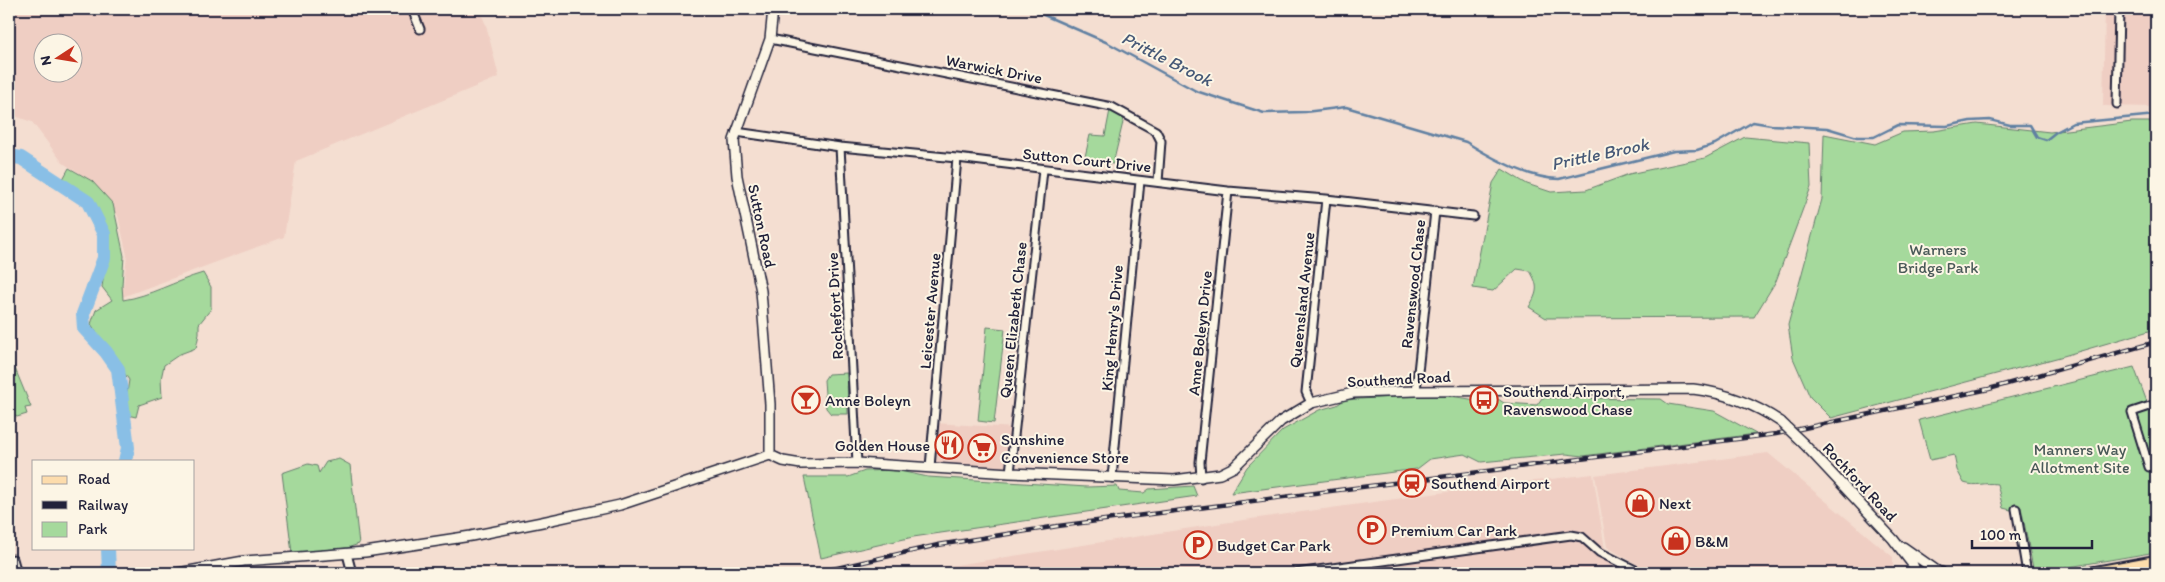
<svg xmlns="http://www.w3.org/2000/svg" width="2165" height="582" viewBox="0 0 2165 582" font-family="Itim,sans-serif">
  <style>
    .built { fill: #efcec3; fill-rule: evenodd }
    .green { fill: #a5d99c; stroke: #647e6c }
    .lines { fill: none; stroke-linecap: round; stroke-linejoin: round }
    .stream { stroke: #6080a2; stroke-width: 2.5 }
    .river { stroke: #89bfe6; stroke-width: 14 }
    .minor-casing { stroke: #22223b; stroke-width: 11 }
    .tertiary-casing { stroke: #22223b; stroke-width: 12 }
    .primary-casing { stroke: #22223b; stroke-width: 14 }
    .minor { stroke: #fcf5e5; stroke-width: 7 }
    .tertiary { stroke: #fcf5e5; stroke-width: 9 }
    .primary { stroke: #fddcac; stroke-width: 10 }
    .rail-casing { stroke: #22223b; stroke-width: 4.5 }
    .rail { stroke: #fcf5e5; stroke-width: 2.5; stroke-dasharray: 8; stroke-linecap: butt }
    .tertiary-bridge-casing { stroke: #22223b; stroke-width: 12; stroke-linecap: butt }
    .tertiary-bridge { stroke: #fcf5e5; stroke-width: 9 }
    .labels { text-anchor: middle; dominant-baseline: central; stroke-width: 4; stroke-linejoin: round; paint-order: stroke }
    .street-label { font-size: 16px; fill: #22223b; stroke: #fcf5e5 }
    .park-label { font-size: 16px; fill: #495958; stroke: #fcf5e5 }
    .poi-label { font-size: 16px; fill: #22223b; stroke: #fcf5e5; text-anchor: start }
    .water-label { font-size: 18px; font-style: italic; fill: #465977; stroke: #fcf5e5 }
  </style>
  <rect width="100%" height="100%" fill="#f4ded1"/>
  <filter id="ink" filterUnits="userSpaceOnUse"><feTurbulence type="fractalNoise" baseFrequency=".02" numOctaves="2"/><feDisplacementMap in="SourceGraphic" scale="10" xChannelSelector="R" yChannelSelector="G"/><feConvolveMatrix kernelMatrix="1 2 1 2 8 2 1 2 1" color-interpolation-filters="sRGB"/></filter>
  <g filter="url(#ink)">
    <path class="built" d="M9 9H479L486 25 499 77 296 161 284 237 122 297 127 255 118 216 105 198 87 178 63 163 32 122 9 114ZM42 42H72V72H42Z
      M2105 9H2156V107L2103 106Z
      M934 423 1015 428 1010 473 930 467Z
      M1768 453 1893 557V573H1652L1607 547 1595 475Z
      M1593 474 1606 556 1632 573H905L1223 523 1475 488Z"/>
    <path class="green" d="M1110 110 1124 118 1113 164 1084 161 1090 135 1105 136Z
      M2132 122H2156V329L2060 357 1831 418 1810 397 1793 358 1788 325 1822 199 1824 134 1875 144 1903 132 1934 131 1977 124 2050 132Z
      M1745 137 1809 143 1811 187 1776 281 1754 317 1546 318 1529 307C1538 292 1539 286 1530 271L1517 269 1493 291 1473 288 1493 183 1502 169 1527 184 1551 192 1586 190 1629 174 1705 158Z
      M69 168 92 181 113 204 124 256 122 285 123 300C150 296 175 281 203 273L211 287V309L199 324V334L196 348 180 354 164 365 161 379 162 397 139 405 136 417 127 415 125 406 129 380 91 324 96 310 112 300 102 287C110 236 106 210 63 179Z
      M987 327 1005 329 994 423 978 421Z
      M9 354 31 407 25 408 27 414 17 417 9 412Z
      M2134 367 2153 418 2156 417V552L2034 573 2021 507 2011 510 2003 508 1997 484C1985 482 1976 487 1964 483L1957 470 1954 455 1930 460 1919 420Z
      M847 373 848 414H831L826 408 824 380 828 374Z
      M1410 396H1451L1476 400 1498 399 1504 403 1537 405 1542 398 1661 399 1668 404 1714 411 1756 434 1583 456 1566 454 1481 462 1465 454 1430 459 1417 469 1231 493 1247 467 1283 430 1319 410 1337 405 1344 400Z
      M339 459 350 465 359 544 347 548 292 553 282 473 308 464 317 466 319 473 326 462Z
      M895 470 928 477 1087 487 1117 486 1119 491 1144 493 1149 489 1193 486 1197 496 913 537 821 558 804 477H848L865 471Z"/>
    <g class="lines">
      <path class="stream" d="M1030 9 1108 43 1196 91 1264 113 1305 112 1346 107 1466 142C1490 157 1530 179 1559 179L1674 151 1697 150 1715 144 1753 122 1771 125 1827 128 1857 137H1874L1898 125 1947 126 1970 121 1990 120 2010 125H2030L2037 137 2046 140 2056 132 2073 123 2156 115"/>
      <path class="river" d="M9 156 21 158 88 202 104 234V258L83 314 84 328 106 352 118 369 128 448 125 461
        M108 548 109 573"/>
      <g class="minor-casing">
        <path id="minor" d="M412 9 420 29
          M770 39 1112 107 1156 131 1161 141 1158 182
          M2117 104 2119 9
          M736 132 840 147 957 158 1228 191 1326 199 1473 216
          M840 147 857 463
          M1416 391 1435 211
          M1311 403 1306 392 1326 199
          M930 467 957 158
          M2149 467 2132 412 2156 404
          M1010 473 1043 170
          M1112 478 1140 181
          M1201 478 1200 462 1228 191
          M2016 509 2027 573
          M347 554 352 573
          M13 559 17 573
          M1296 573 1571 535 1582 537 1599 552 1641 573"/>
      </g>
      <g class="tertiary-casing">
        <path id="tertiary" d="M1804 444 1893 539 1913 565 1916 573
          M770 455 783 461 801 464 857 463 1010 473 1174 480 1220 474 1234 467 1281 421 1311 403 1353 393 1416 391 1693 389C1726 393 1753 403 1781 422
          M770 455V404L761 291 737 176 734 140 770 39 773 9
          M1903 547 1940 573
          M178 573 244 561 365 552 471 536 542 522 620 505 770 455"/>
      </g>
      <g class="primary-casing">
        <path id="primary" d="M1936 573H1941
          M2090 573 2156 561"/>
      </g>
      <use href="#minor" class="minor"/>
      <use href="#tertiary" class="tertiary"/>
      <use href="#primary" class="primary"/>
      <g class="rail-casing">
        <path id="rail" d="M815 573 938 545 1058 526 1776 434 1989 389 2156 342"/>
      </g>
      <use href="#rail" class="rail"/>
      <g class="tertiary-bridge-casing">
        <path id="tertiary-bridge" d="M1781 422 1804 444"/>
      </g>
      <use href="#tertiary-bridge" class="tertiary-bridge"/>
    </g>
  </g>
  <defs>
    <g id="bar-ring" transform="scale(1.4375)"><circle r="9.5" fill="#fcf5e5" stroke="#c8321e" stroke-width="1.5"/><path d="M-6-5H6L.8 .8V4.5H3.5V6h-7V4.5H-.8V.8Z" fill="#c8321e"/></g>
    <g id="bus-ring" transform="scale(1.4375)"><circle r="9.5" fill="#fcf5e5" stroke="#c8321e" stroke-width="1.5"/><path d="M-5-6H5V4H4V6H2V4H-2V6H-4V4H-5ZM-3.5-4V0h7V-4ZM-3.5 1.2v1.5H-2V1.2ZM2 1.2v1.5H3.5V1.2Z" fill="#c8321e"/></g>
    <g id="restaurant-ring" transform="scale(1.4375)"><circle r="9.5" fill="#fcf5e5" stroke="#c8321e" stroke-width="1.5"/><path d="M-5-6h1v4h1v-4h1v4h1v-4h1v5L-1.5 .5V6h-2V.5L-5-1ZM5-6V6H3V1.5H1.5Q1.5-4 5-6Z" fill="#c8321e"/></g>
    <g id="supermarket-ring" transform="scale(1.4375)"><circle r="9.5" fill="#fcf5e5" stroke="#c8321e" stroke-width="1.5"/><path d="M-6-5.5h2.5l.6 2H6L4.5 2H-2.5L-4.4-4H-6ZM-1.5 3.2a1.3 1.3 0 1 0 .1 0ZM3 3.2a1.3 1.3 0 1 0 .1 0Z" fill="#c8321e"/></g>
    <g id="station-ring" transform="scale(1.4375)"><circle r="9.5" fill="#fcf5e5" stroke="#c8321e" stroke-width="1.5"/><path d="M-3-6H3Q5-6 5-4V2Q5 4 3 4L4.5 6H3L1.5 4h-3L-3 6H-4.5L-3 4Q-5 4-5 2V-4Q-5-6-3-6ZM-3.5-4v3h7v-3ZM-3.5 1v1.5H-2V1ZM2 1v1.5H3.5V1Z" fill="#c8321e"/></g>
    <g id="shop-ring" transform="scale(1.4375)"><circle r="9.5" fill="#fcf5e5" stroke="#c8321e" stroke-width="1.5"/><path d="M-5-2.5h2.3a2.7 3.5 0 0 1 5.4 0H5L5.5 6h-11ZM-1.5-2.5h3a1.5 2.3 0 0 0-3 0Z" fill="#c8321e"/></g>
    <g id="parking-ring" transform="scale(1.4375)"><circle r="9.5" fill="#fcf5e5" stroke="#c8321e" stroke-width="1.5"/><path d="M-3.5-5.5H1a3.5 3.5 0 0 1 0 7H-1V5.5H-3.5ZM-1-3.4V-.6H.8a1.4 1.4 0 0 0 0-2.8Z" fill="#c8321e"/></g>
  </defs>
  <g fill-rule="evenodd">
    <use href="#bar-ring" x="806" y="400"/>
    <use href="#bus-ring" x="1484" y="400"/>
    <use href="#restaurant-ring" x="949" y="445"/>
    <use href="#supermarket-ring" x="982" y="448"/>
    <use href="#station-ring" x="1412" y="483"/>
    <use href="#shop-ring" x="1640" y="503"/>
    <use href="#parking-ring" x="1372" y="530"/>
    <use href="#shop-ring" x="1676" y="541"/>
    <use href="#parking-ring" x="1198" y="545"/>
  </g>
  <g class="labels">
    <g class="street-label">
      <text transform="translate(994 69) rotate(11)">Warwick Drive</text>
      <text transform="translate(1087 160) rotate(6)">Sutton Court Drive</text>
      <text transform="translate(762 226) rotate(78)">Sutton Road</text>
      <text transform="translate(1413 284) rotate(-84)">Ravenswood Chase</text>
      <text transform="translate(1302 300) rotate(-84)">Queensland Avenue</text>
      <text transform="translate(835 306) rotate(-93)">Rochefort Drive</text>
      <text transform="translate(930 311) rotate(-85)">Leicester Avenue</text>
      <text transform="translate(1013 320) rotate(-84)">Queen Elizabeth Chase</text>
      <text transform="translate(1112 328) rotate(-85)">King Henry's Drive</text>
      <text transform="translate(1200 333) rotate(-84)">Anne Boleyn Drive</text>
      <text transform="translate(1399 379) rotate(-3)">Southend Road</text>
      <text transform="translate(1860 482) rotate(47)">Rochford Road</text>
    </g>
    <g class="park-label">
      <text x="1938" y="249">Warners<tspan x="1938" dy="18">Bridge Park</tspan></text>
      <text x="2080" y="449">Manners Way<tspan x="2080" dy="18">Allotment Site</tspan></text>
    </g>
    <g class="poi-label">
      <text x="1503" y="391">Southend Airport,<tspan x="1503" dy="18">Ravenswood Chase</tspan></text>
      <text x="825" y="400">Anne Boleyn</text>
      <text x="1001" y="439">Sunshine<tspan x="1001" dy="18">Convenience Store</tspan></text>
      <text x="930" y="445" text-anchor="end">Golden House</text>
      <text x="1431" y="483">Southend Airport</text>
      <text x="1659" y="503">Next</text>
      <text x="1391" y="530">Premium Car Park</text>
      <text x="1695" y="541">B&amp;M</text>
      <text x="1217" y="545">Budget Car Park</text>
    </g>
    <g class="water-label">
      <text transform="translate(1167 59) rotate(27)">Prittle Brook</text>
      <text transform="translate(1600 154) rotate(-12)">Prittle Brook</text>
    </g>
  </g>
  <rect width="2165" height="582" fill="none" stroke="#fcf5e5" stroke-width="30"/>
  <rect x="15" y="15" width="2135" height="552" fill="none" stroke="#22223b" stroke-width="2" filter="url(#ink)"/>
  <rect x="32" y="460" width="162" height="90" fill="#fcf5e5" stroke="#a5a1a1"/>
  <rect x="42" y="476" width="25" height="8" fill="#fddcac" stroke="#a5a1a1"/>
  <text x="78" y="484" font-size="15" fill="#22223b">Road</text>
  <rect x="42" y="501" width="25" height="8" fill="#22223b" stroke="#a5a1a1"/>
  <text x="78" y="510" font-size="15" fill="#22223b">Railway</text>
  <rect x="42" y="522" width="25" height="15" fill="#a5d99c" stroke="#a5a1a1"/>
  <text x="78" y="534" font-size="15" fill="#22223b">Park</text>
  <g transform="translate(58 58) rotate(258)"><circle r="24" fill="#fcf5e5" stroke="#a5a1a1"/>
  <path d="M0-4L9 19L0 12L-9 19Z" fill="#c8321e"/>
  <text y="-8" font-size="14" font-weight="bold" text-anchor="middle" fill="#22223b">N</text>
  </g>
  <path d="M1972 540v8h120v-8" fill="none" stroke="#22223b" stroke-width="2.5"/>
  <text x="1980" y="540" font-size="15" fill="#22223b" stroke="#fcf5e5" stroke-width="4" paint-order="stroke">100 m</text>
</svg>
